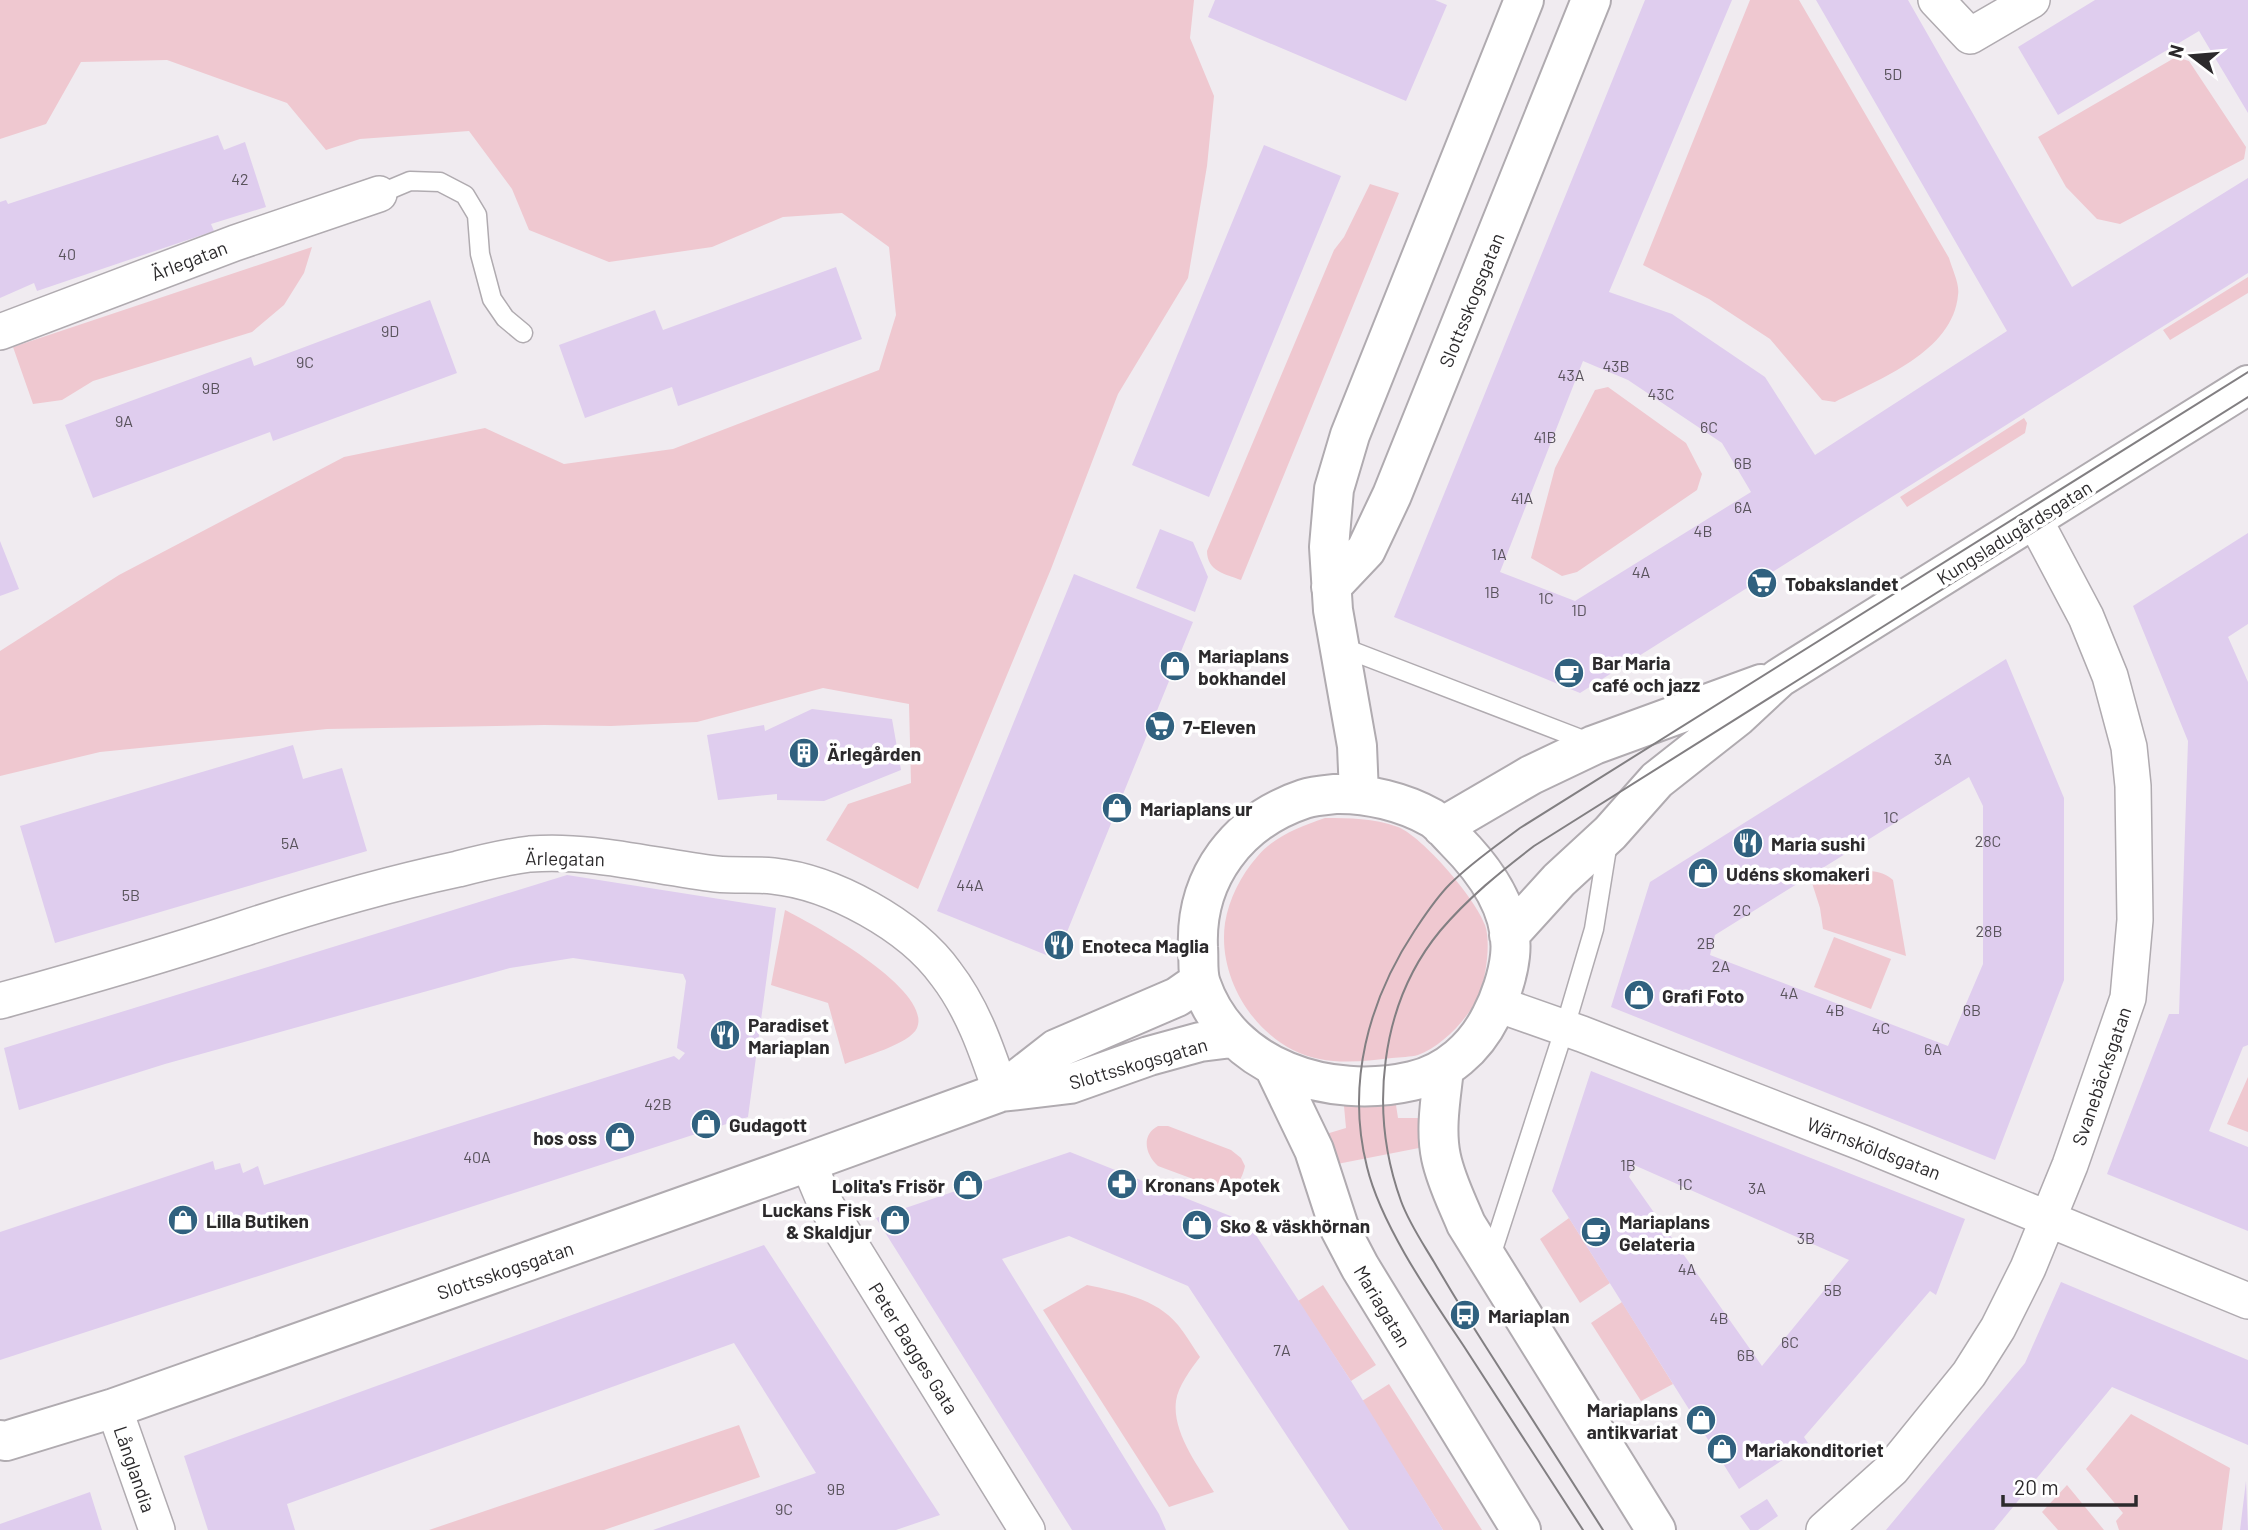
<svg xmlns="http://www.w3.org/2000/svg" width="2248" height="1530" viewBox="0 0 2248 1530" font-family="Barlow,sans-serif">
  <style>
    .green { fill: #efc8d0 }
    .building { fill: #dfcdee; fill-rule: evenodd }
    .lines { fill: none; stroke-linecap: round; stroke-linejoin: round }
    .lane-casing { stroke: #b0abb0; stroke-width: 21 }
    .street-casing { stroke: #b0abb0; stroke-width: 38 }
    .secondary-casing { stroke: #b0abb0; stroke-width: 42 }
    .lane { stroke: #fff; stroke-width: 18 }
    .street { stroke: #fff; stroke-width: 35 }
    .secondary { stroke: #fff; stroke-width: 38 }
    .tram { stroke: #827f82; stroke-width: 2 }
    .labels { text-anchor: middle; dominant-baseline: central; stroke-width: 7; stroke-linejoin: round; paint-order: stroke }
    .number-label { font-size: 16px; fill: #59535c }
    .street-label { font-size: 19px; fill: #2c2a2c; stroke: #fff }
    .poi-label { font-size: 19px; font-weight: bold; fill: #2c2a2c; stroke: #fff; text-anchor: start }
  </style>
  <rect width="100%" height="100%" fill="#f0ebf0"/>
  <path class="green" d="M0 0H1194L1190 38 1214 96 1207 166 1188 278 1118 394 1051 569 918 889 826 840 848 804 911 783 909 704 823 688 697 722 611 726 544 725 327 729 100 752 0 776V651L119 575 344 457 485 428 564 464 673 449 879 370 896 315 889 247 842 213 783 217 712 247 609 262 529 230 512 189 469 131 360 139 326 150 287 103 167 60 81 62 46 124 0 139Z
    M1750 0H1799L1949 258C1952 269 1960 284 1958 295 1953 352 1879 379 1835 402L1822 400 1770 339 1709 299 1643 265Z
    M2176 57 2189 61 2246 147 2244 159 2120 224 2097 219 2066 187 2038 137Z
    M1370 184 1399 193 1241 580C1225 574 1207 571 1207 551L1334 250 1344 237Z
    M312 247 304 273 284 305 252 332 93 381 62 400 33 404 13 347Z
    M2248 277V293L2170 340 2163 330Z
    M1608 387 1686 443 1702 474 1697 490 1577 572 1562 576 1531 558 1555 468 1595 390Z
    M2024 418 2027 423 2025 433 1907 507 1900 497Z
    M1325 818C1350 818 1373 818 1398 827 1423 837 1476 899 1485 925 1491 942 1486 976 1480 992 1471 1016 1443 1046 1418 1055 1411 1057 1400 1057 1392 1058 1359 1062 1324 1066 1293 1050 1248 1027 1218 973 1225 923 1229 899 1241 875 1257 857 1274 836 1300 827 1325 818Z
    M1842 870C1859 871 1881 868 1893 880L1906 956 1823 929 1820 908 1812 883 1820 875Z
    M785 910C813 924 933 990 917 1028 910 1044 862 1057 845 1064L828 1003 771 985Z
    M1834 937 1891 959 1871 1009 1814 987Z
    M2248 1077V1132L2227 1124Z
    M1396 1105 1398 1118H1423L1424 1147 1332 1165 1326 1134 1346 1128 1344 1106Z
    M1158 1126H1168L1231 1150 1241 1158 1245 1166C1242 1180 1236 1190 1220 1189L1158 1166C1145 1154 1141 1135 1158 1126Z
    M1569 1218 1610 1283 1580 1303 1540 1239Z
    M1087 1285C1119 1292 1156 1298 1178 1325 1186 1335 1193 1347 1200 1357 1191 1369 1178 1386 1176 1401 1172 1433 1199 1467 1214 1492L1169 1507 1043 1310Z
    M1323 1285 1376 1365 1351 1381 1298 1301Z
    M1622 1302 1673 1384 1641 1401 1591 1323Z
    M1389 1384 1482 1530H1443L1362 1401Z
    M2131 1414 2230 1468 2222 1530H2119L2116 1521 2123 1513 2086 1469Z
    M739 1425 760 1477 604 1530H429Z
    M2067 1485 2104 1530H2058L2042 1512Z"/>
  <path class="building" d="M1215 0H1435L1447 5 1406 101 1208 17Z
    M1645 0H1732L1609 292 1672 314 1765 377 1815 455 2007 331 1816 0H1908L2072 287 2248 178V273L1580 693 1394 617ZM1583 361 1628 380 1722 443 1751 492 1575 601 1500 572Z
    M2095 0H2248V113L2199 31 2058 115 2018 47Z
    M218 135 224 150 245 142 266 207 211 224 214 231 37 291 34 283 0 298V202L6 200 8 204Z
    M1264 145 1341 176 1209 497 1132 465Z
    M836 267 862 339 678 406 672 387 585 418 559 345 655 310 663 330Z
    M430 300 457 373 273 441 270 432 93 498 65 425 251 357 254 366Z
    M1160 529 1193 542 1208 577 1195 612 1136 588Z
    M2248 533V624L2228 637 2248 682V1045L2243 1047 2209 1131 2248 1147V1231L2107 1174 2169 1014H2179L2188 741 2133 606Z
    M0 541 19 589 0 596Z
    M1074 574 1193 622 1056 959 937 911Z
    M2006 659 2064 798V980L1995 1160 1611 1007 1650 882ZM1969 777 1983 806V964L1948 1046 1710 955 1715 935Z
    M812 709 892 719 901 770 824 801 777 800V794L718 800 707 735 764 725 765 731Z
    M293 745 303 779 342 768 367 851 55 943 20 826Z
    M567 875 776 908 748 1117 0 1360V1232L213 1161 215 1170 240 1163 243 1173 258 1166 264 1185 674 1056 679 1060 685 1053 677 1048 686 981 683 974 573 958 510 968 165 1064 19 1110 4 1048Z
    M1591 1071 1965 1219 1936 1295 1930 1291 1804 1437 1808 1443 1739 1489 1552 1191ZM1634 1165 1849 1260 1762 1366 1629 1177Z
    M1070 1152 1248 1223 1351 1381 1443 1530H1349L1188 1286 1069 1236 1002 1259 1159 1514 1166 1530H1072L876 1218Z
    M764 1245 940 1515 896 1530H653L816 1473 734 1343 287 1504 295 1530H208L184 1456Z
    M2061 1282 2248 1360V1445L2112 1387 1994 1530H1886L2025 1363Z
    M2246 1481 2248 1530H2240Z
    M90 1492 102 1530H0V1524Z
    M1767 1499 1778 1516 1758 1530H1750L1740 1516Z"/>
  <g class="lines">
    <g class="lane-casing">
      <path id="lane" d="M379 194 410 181 440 182 465 195 477 215 480 254 492 299 505 318 523 333
        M1339 646 1591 743
        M1490 1259 1565 1027 1594 929 1608 842"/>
    </g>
    <g class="street-casing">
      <path id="street" d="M1936 0 1970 36 2032 0
        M0 332 235 243 379 194
        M0 1001C80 979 160 956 239 930 311 906 383 885 458 869 481 863 506 857 530 854 592 849 655 867 716 874 735 876 754 874 773 876 832 882 911 925 946 974 973 1009 987 1051 1001 1092
        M1497 1004 1582 1034 1863 1143 2248 1301
        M808 1162 826 1205 1027 1530
        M114 1408 157 1530
        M1824 1530 1892 1469 1969 1374 1998 1328 2028 1268 2070 1165 2128 998 2135 920 2133 786 2129 747 2110 676 2086 617 2034 519"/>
    </g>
    <g class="secondary-casing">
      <path id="secondary" d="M1331 587 1366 550 1392 495 1591 0
        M1335 794C1367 793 1404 802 1432 818 1440 823 1448 833 1455 840 1485 870 1515 910 1510 956 1508 975 1500 999 1491 1016 1475 1048 1447 1073 1412 1081 1330 1100 1230 1069 1201 984 1197 973 1199 959 1198 947 1195 877 1238 821 1304 799 1313 796 1325 795 1335 794Z
        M1359 794 1357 746 1333 610 1329 547 1334 489 1350 435 1524 0
        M1442 827 1531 775 1594 745 1761 684
        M1509 935 1559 880 1610 833 1657 780 1737 717 1779 678 2248 385
        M1274 1067 1314 1150 1339 1227 1360 1267 1521 1530
        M1444 1069C1441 1097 1435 1129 1441 1157 1446 1181 1457 1202 1466 1224L1656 1530
        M1001 1092 1056 1049 1177 997 1200 981
        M0 1440 6 1441 114 1408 808 1162 1001 1092 1070 1084 1149 1056 1200 1042 1232 1038"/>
    </g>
    <use href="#lane" class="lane"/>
    <use href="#street" class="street"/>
    <use href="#secondary" class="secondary"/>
    <path class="tram" d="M1583 1530C1543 1469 1504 1408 1465 1348 1431 1297 1381 1225 1367 1167 1346 1084 1368 1001 1415 930 1425 915 1436 898 1450 884 1471 863 1496 846 1520 828L2248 372
      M1603 1530C1564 1469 1525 1408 1486 1347 1468 1319 1451 1291 1434 1262 1422 1242 1409 1223 1401 1201 1369 1113 1379 1005 1440 931 1468 898 1500 872 1534 846L2248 397"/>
  </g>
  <defs>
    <g id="supermarket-disc" transform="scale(1.575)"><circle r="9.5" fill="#30617f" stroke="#fff"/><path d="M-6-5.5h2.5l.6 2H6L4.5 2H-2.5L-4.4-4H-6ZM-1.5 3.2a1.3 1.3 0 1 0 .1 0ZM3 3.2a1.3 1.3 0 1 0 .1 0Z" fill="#fff"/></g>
    <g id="shop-disc" transform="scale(1.575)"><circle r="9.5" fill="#30617f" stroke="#fff"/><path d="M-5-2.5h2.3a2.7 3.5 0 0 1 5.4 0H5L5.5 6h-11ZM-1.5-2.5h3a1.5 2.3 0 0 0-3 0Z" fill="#fff"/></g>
    <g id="cafe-disc" transform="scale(1.575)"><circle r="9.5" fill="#30617f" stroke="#fff"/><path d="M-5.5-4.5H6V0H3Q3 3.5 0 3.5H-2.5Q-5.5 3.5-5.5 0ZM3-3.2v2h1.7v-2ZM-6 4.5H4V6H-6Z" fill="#fff"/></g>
    <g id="building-disc" transform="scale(1.575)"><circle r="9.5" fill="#30617f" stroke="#fff"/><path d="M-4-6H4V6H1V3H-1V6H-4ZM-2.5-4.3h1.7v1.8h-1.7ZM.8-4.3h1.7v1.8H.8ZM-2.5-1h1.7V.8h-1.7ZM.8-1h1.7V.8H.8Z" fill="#fff"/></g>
    <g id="restaurant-disc" transform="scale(1.575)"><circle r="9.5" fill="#30617f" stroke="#fff"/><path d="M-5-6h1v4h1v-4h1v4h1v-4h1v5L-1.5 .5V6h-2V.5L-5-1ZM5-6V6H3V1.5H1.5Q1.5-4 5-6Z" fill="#fff"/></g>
    <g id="pharmacy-disc" transform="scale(1.575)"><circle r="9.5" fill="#30617f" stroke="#fff"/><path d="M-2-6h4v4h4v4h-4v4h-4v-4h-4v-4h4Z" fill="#fff"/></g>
    <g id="bus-disc" transform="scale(1.575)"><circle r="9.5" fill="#30617f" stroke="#fff"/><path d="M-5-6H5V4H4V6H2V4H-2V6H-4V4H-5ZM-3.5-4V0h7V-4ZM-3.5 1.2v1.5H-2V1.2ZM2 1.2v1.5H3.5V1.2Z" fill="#fff"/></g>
  </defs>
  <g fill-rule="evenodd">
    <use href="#supermarket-disc" x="1762" y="583"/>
    <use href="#shop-disc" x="1175" y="666"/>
    <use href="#cafe-disc" x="1569" y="673"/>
    <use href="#supermarket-disc" x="1160" y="726"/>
    <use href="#building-disc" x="804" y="753"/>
    <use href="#shop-disc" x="1117" y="808"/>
    <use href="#restaurant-disc" x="1748" y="843"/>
    <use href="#shop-disc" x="1703" y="873"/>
    <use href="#restaurant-disc" x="1059" y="945"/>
    <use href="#shop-disc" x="1639" y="995"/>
    <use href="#restaurant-disc" x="725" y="1035"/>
    <use href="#shop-disc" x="706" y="1124"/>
    <use href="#shop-disc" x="620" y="1137"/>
    <use href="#pharmacy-disc" x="1122" y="1184"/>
    <use href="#shop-disc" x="968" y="1185"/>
    <use href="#shop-disc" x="183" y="1220"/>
    <use href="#shop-disc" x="895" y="1220"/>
    <use href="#shop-disc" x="1197" y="1225"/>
    <use href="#cafe-disc" x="1596" y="1232"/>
    <use href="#bus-disc" x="1465" y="1315"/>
    <use href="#shop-disc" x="1701" y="1420"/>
    <use href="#shop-disc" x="1722" y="1449"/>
  </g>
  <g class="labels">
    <g class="number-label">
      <text x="1893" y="73">5D</text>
      <text x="240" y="178">42</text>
      <text x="67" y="253">40</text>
      <text x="390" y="330">9D</text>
      <text x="305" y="361">9C</text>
      <text x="1616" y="365">43B</text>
      <text x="1571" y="374">43A</text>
      <text x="211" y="387">9B</text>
      <text x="1661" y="393">43C</text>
      <text x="124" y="420">9A</text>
      <text x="1709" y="426">6C</text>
      <text x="1545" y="436">41B</text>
      <text x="1743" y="462">6B</text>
      <text x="1522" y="497">41A</text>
      <text x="1743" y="506">6A</text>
      <text x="1703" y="530">4B</text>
      <text x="1499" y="553">1A</text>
      <text x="1641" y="571">4A</text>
      <text x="1492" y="591">1B</text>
      <text x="1546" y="597">1C</text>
      <text x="1579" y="609">1D</text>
      <text x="1943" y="758">3A</text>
      <text x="1891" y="816">1C</text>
      <text x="1988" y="840">28C</text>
      <text x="290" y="842">5A</text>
      <text x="970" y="884">44A</text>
      <text x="131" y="894">5B</text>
      <text x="1742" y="909">2C</text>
      <text x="1989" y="930">28B</text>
      <text x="1706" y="942">2B</text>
      <text x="1721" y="965">2A</text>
      <text x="1789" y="992">4A</text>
      <text x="1835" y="1009">4B</text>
      <text x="1972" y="1009">6B</text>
      <text x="1881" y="1027">4C</text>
      <text x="1933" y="1048">6A</text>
      <text x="658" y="1103">42B</text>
      <text x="477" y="1156">40A</text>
      <text x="1628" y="1164">1B</text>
      <text x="1685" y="1183">1C</text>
      <text x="1757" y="1187">3A</text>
      <text x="1806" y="1237">3B</text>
      <text x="1687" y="1268">4A</text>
      <text x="1833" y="1289">5B</text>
      <text x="1719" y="1317">4B</text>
      <text x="1790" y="1341">6C</text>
      <text x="1282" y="1349">7A</text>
      <text x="1746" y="1354">6B</text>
      <text x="836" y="1488">9B</text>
      <text x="784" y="1508">9C</text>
    </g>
    <g class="street-label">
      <text transform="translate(189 260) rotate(-21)">Ärlegatan</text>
      <text transform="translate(1471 300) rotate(-68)">Slottsskogsgatan</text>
      <text transform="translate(2014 532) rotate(-32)">Kungsladugårdsgatan</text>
      <text transform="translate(565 858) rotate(1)">Ärlegatan</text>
      <text transform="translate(1138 1063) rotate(-16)">Slottsskogsgatan</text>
      <text transform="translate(2101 1076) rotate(-71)">Svanebäcksgatan</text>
      <text transform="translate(1874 1148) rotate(21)">Wärnsköldsgatan</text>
      <text transform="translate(505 1270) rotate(-19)">Slottsskogsgatan</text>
      <text transform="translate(1383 1306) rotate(59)">Mariagatan</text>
      <text transform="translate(914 1348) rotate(58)">Peter Bagges Gata</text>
      <text transform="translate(135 1469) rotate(71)">Långlandia</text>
    </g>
    <g class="poi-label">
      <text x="1785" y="583">Tobakslandet</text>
      <text x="1198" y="655">Mariaplans<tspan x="1198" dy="22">bokhandel</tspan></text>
      <text x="1592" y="662">Bar Maria<tspan x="1592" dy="22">café och jazz</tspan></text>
      <text x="1183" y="726">7-Eleven</text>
      <text x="827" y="753">Ärlegården</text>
      <text x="1140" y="808">Mariaplans ur</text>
      <text x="1771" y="843">Maria sushi</text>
      <text x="1726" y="873">Udéns skomakeri</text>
      <text x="1082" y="945">Enoteca Maglia</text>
      <text x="1662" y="995">Grafi Foto</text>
      <text x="748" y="1024">Paradiset<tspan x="748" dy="22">Mariaplan</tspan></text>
      <text x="729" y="1124">Gudagott</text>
      <text x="597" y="1137" text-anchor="end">hos oss</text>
      <text x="1145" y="1184">Kronans Apotek</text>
      <text x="945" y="1185" text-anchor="end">Lolita's Frisör</text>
      <text x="872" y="1209" text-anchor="end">Luckans Fisk<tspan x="872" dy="22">&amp; Skaldjur</tspan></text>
      <text x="206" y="1220">Lilla Butiken</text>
      <text x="1619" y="1221">Mariaplans<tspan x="1619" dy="22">Gelateria</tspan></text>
      <text x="1220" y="1225">Sko &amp; väskhörnan</text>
      <text x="1488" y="1315">Mariaplan</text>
      <text x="1678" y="1409" text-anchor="end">Mariaplans<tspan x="1678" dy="22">antikvariat</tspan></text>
      <text x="1745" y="1449">Mariakonditoriet</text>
    </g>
  </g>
  <g transform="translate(2192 56) rotate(286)" stroke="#ffffff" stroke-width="5" paint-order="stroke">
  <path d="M0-5L12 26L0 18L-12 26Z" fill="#2c2a2c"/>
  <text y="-10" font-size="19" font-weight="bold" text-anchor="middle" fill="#2c2a2c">N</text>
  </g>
  <path d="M2003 1495v10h133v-10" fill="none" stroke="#2c2a2c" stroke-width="3.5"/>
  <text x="2014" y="1495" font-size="21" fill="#2c2a2c" stroke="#ffffff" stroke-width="5" paint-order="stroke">20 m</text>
</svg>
